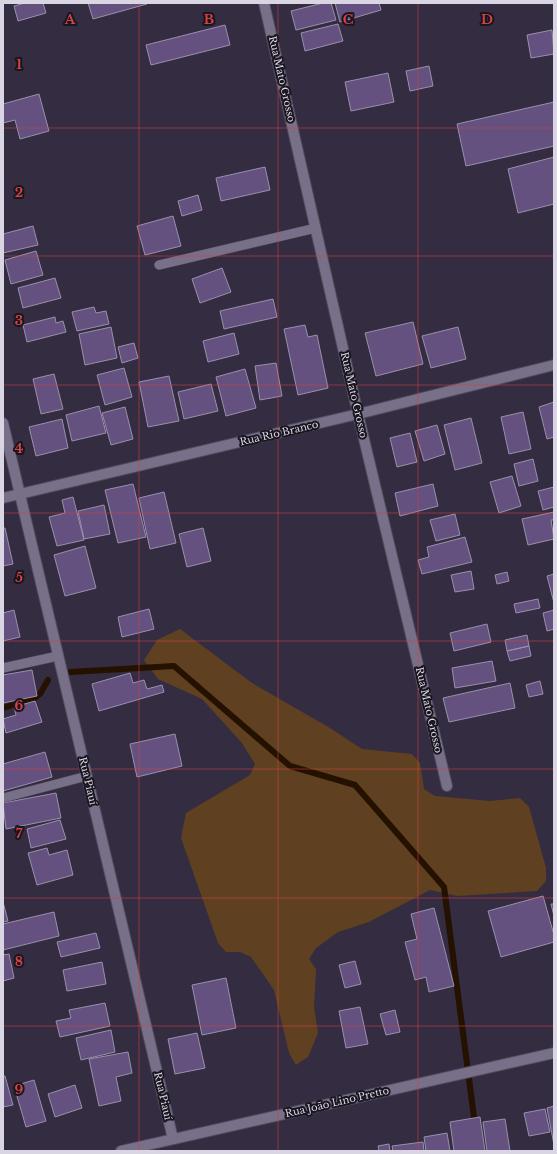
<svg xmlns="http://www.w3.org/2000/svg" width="557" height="1154" viewBox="0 0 557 1154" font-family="'Libre Baskerville',serif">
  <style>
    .green { fill: #5f4121 }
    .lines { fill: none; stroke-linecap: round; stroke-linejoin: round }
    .stream { stroke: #241100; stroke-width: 6 }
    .building { fill: #645180; stroke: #9990aa }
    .lane-casing { stroke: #514a5c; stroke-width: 10 }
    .street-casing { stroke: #514a5c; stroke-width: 12 }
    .secondary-casing { stroke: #514a5c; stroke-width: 12 }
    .lane { stroke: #786f88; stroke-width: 9 }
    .street { stroke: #786f88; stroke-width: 10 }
    .secondary { stroke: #786f88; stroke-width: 10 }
    .grid { fill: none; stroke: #d74244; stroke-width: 1; stroke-opacity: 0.55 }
    .labels { text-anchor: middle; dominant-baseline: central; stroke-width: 4; stroke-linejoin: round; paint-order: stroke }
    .street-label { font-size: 10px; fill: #dad5e3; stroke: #1a1620 }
    .grid-label { font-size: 13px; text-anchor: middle; font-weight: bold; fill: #d74244; stroke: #1a1620; stroke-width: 4; stroke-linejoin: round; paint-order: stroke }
  </style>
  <rect width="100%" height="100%" fill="#342c41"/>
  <path class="green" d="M180 629 252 683 330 728 362 749 412 754 420 763 424 789 435 796 490 801 520 798 529 807 546 868V881L537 891 457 896 430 890 369 922 338 932 316 948 309 959 316 969 314 1007 318 1033 308 1057 296 1065 289 1053 274 990 251 957 240 952H226L218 943 181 838 186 813 250 775 255 764 242 743 202 699 158 679 144 660 157 640Z"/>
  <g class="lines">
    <path class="stream" d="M70 672 174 666 290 766 355 785 444 887 475 1125
      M3 708 35 698 40 694 48 680"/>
  </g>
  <path class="building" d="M25 3H43L46 13 18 21 14 6Z
    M88 3H147V4L93 19Z
    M323 3H331L336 20 296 30 291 11Z
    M335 3H379L381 10 340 22Z
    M338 24 343 41 305 51 301 33Z
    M225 25 230 45 151 65 146 45Z
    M552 30 554 54 531 58 527 35Z
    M429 66 433 86 410 91 406 71Z
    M388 73 394 102 351 111 345 82Z
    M39 94 49 131 20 139 15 120 3 123V104Z
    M554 102V146L466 166 457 124Z
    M554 157V204L518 213 508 169Z
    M265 167 270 190 221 201 216 178Z
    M198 195 202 210 182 216 178 201Z
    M173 216 181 246 145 255 137 226Z
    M33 226 38 245 3 253V234Z
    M36 251 43 275 11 284 5 260Z
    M222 268 231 292 200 303 192 279Z
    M55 278 61 298 23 308 18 288Z
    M273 299 277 317 224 329 220 311Z
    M94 307 96 313 106 311 109 324 77 331 72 312Z
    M55 317 56 323 63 321 66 332 27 342 23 325Z
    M413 322 423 364 376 376 365 333Z
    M305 325 308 337 317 335 328 388 298 395 284 329Z
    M111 327 117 358 85 365 79 334Z
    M458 327 466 359 431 368 422 336Z
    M234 333 239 354 208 362 203 341Z
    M134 343 138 358 122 363 118 347Z
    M276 363 282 396 260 400 255 366Z
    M124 368 132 397 105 405 97 375Z
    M245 369 256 408 226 416 216 377Z
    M54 374 63 409 41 414 33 379Z
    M169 376 179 421 148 427 139 382Z
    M211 384 218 411 184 419 178 392Z
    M554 402V437L547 439 539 407Z
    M99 406 106 433 72 441 66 415Z
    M125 407 133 439 111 445 102 413Z
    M523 412 531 449 509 454 501 417Z
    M471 418 482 463 455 470 444 425Z
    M62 419 68 448 36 456 29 427Z
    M437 425 445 454 424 461 415 431Z
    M410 433 417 462 397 467 390 438Z
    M533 459 538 481 519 486 514 464Z
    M512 476 521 506 499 513 490 482Z
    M133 484 146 537 118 543 105 490Z
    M433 484 438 506 400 516 395 493Z
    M554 487V507L543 510 538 491Z
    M164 492 176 543 150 549 139 498Z
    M73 497 84 540 57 546 49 517 65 513 62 500Z
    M104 505 110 534 84 539 78 511Z
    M554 512V520H551L554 539 528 545 522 519Z
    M455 514 460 535 436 541 430 520Z
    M3 528H5L13 564 3 566Z
    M203 528 211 561 187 567 179 534Z
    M465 537 472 562 422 574 418 560 429 557 427 547Z
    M85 546 96 588 65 596 54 555Z
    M471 571 474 589 455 592 451 575Z
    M507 572 509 581 497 584 495 575Z
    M554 574V603L547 576Z
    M538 599 540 608 516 613 514 604Z
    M149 609 154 629 122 637 118 617Z
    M14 610 20 637 3 641V613Z
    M554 610V629L547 631 543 613Z
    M487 624 491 642 454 651 450 633Z
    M527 635 529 646 507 651 505 640Z
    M529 646 531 656 510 661 507 651Z
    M492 661 496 681 455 688 452 668Z
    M32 670 37 696 3 703V675Z
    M130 673 133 683 144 680 147 689 162 685 164 692 99 711 92 684Z
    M540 681 543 694 529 697 526 685Z
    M510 683 515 708 449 722 443 698Z
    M35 701 42 722 6 733 3 719 16 715 14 707Z
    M175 734 182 766 137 777 130 744Z
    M45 752 52 777 3 791V764Z
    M56 793 61 818 6 829 3 803Z
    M60 820 66 839 31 848 27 829Z
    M47 848 49 855 67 850 73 875 37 885 28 853Z
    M543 896 554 935V942L501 957 488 911Z
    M3 902 8 921 3 922Z
    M551 904H554V916Z
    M434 908 454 986 429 992 426 977 415 980 405 942 417 939 411 914Z
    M54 912 59 936 3 950V924Z
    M96 933 100 948 61 957 57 942Z
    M9 954 14 978 3 981V955Z
    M355 961 361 984 345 988 339 965Z
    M102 962 106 984 67 991 63 970Z
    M226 978 236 1028 202 1035 192 985Z
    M105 1003 110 1026 60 1037 56 1021 71 1018 69 1010Z
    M360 1007 368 1044 346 1048 339 1011Z
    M395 1010 400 1032 386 1035 380 1014Z
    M111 1030 115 1052 81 1060 76 1038Z
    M197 1033 205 1068 175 1074 168 1039Z
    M128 1052 132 1073 116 1077 121 1101 99 1106 89 1059Z
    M3 1076H5L13 1105 3 1107Z
    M34 1080 46 1121 26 1127 14 1086Z
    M75 1085 82 1108 55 1117 48 1094Z
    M554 1106V1145L547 1108Z
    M545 1109 550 1132 529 1136 524 1113Z
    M480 1117 485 1151H454L450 1122Z
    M505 1119 510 1151H487L483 1122Z
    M447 1133 450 1151H426L424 1137Z
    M423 1142 424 1151H393L392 1146Z
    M389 1144 390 1151H379L378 1146Z"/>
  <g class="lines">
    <g class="lane-casing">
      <path id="lane" d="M159 265 316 228
        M3 668 58 656
        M3 798 87 776"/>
    </g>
    <g class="street-casing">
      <path id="street" d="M264 3 358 414 447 786
        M3 423 173 1139
        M121 1151 554 1053"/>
    </g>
    <g class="secondary-casing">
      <path id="secondary" d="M3 498 358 414 554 365"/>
    </g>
    <use href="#lane" class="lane"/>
    <use href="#street" class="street"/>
    <use href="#secondary" class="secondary"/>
  </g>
  <path class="grid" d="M139 3V1151M278 3V1151M418 3V1151M3 128H554M3 256H554M3 385H554M3 513H554M3 641H554M3 769H554M3 898H554M3 1026H554"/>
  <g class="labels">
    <g class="street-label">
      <text transform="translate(282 79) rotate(77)">Rua Mato Grosso</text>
      <text transform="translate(354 395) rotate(77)">Rua Mato Grosso</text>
      <text transform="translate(279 433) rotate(-13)">Rua Rio Branco</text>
      <text transform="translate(429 710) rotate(77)">Rua Mato Grosso</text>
      <text transform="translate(88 781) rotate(77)">Rua Piauí</text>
      <text transform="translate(163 1096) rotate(77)">Rua Piauí</text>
      <text transform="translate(337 1102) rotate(-13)">Rua João Lino Pretto</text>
    </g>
  </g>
  <g class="grid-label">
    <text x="70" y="24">A</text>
    <text x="209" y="24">B</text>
    <text x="348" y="24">C</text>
    <text x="487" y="24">D</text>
    <text x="19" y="69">1</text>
    <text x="19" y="197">2</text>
    <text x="19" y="325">3</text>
    <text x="19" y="453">4</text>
    <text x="19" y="582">5</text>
    <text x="19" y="710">6</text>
    <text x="19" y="838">7</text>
    <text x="19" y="966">8</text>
    <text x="19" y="1094">9</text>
  </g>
  <rect width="557" height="1154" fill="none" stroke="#dad5e3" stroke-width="8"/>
</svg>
